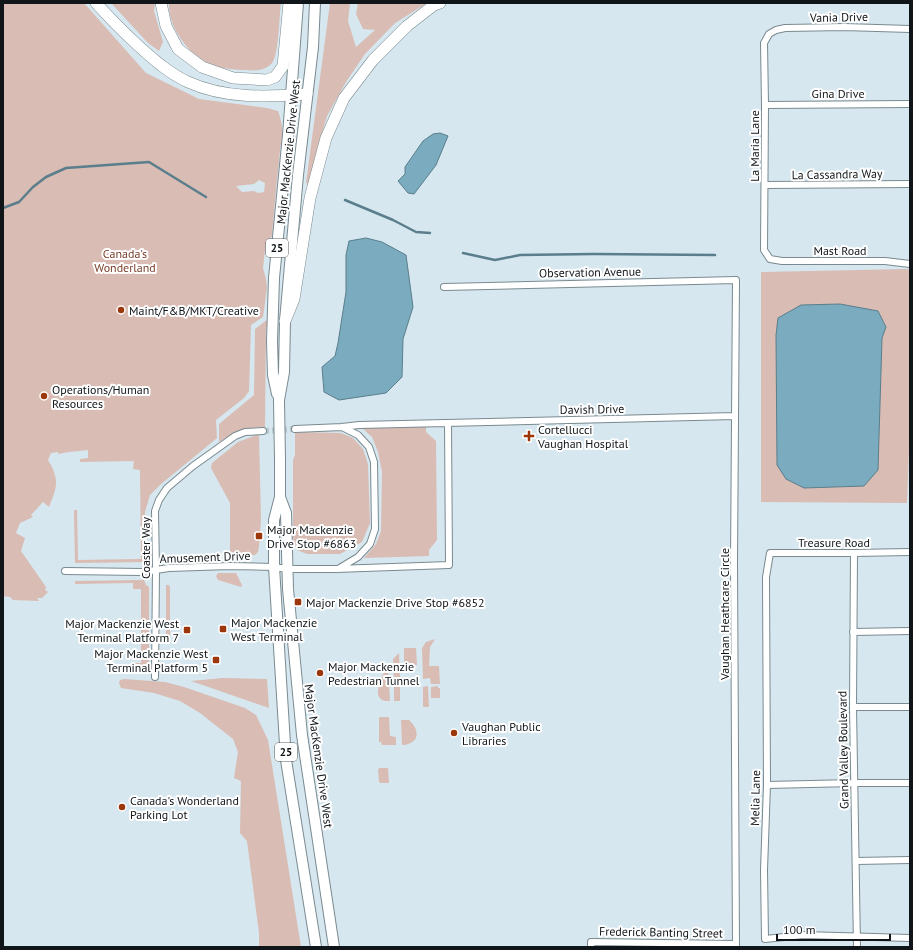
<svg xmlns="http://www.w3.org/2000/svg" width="913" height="950" viewBox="0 0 913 950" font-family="'PT Sans',sans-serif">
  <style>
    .green { fill: #d9bcb3; fill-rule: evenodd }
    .water { fill: #7aabbe; stroke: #5a7e8c }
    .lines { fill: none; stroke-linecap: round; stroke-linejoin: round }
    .stream { stroke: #5a7e8c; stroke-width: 2.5 }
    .street-tunnel { stroke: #b8c8cf; stroke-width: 6; stroke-dasharray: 6 3; stroke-linecap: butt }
    .street-casing { stroke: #7a8a90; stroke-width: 8 }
    .primary-casing { stroke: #7a8a90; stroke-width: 12 }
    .highway-casing { stroke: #7a8a90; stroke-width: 12 }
    .street { stroke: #fff; stroke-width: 6 }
    .primary { stroke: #fff; stroke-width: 10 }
    .highway { stroke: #fff; stroke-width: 11 }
    .primary-bridge-casing { stroke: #7a8a90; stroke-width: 12; stroke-linecap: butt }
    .primary-bridge { stroke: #fff; stroke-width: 10 }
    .poi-dot { fill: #9c370c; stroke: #fff; stroke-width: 1.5 }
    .labels { text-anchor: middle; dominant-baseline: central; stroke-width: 4; stroke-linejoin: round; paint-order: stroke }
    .shield { fill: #fff; stroke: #575b5d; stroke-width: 1 }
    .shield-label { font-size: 11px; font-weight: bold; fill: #0f1518 }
    .street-label { font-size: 12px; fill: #0f1518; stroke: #fff }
    .park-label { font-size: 12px; fill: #783d28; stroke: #fff }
    .poi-label { font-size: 12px; fill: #0f1518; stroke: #fff; text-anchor: start }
  </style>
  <rect width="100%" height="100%" fill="#d6e7ef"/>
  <path class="green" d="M3 3H84L146 73 199 99 267 108 278 111C286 133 280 140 279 162 276 187 274 211 272 236L266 242 263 268 266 279 267 288 263 317 251 325 249 391 244 398 216 420 217 438 160 485 150 495 145 512 146 562 75 563 74 510H77L78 560 141 559 140 470 133 469 134 461 80 462V459L88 458V450L69 452 58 454V452L51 453 48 460C60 480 57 487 49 507L43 502 31 515 33 517 20 523 16 533 25 538 21 551 46 587 45 590 48 592 42 598H37L39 601 13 600 10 597 3 596ZM259 180 265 183 264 192 258 193 254 191 242 192 236 186 254 184Z
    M111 3H155L154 11 163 42 159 51 148 43Z
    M169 3H281C279 16 279 55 272 63 265 71 254 71 246 70 232 70 216 68 204 61 185 50 168 25 169 3Z
    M330 3H350L348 21 356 47 375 30 363 29 356 14 358 3H427L395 23 365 54 346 82 327 116 319 143 309 184 306 183Z
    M907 269 910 270V421L907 503 761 502V272Z
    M268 319 266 331 265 427C247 427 234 432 219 442V424L254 395 255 329Z
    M426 426V432L436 441 437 540 429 550V556L364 558 376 544 381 531 382 472 378 452 372 437 362 428Z
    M295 432 341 433 353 438 363 449 368 464 370 523 362 542 340 554H307L297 550 293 538V460L295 455Z
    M259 434 261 520 259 547 258 552 255 555H230V503L211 468 212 463 238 442Z
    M218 573H236L242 585 241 587 218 580 216 576Z
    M144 580 146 585 149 587V661L146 670 144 665 138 669H134V663H141V589H133V583L75 584V581Z
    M166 585H169L170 588V644L166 641Z
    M435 639 430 647 429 666H439L440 684H431L430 678 423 679 422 648 426 642Z
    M404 648H416L417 665 404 666Z
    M399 653 400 679 394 680 393 659Z
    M388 666 390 701C368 703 382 676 387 667Z
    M223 678 267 679 269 708 191 681Z
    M124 679 165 682 184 687 245 708 256 715 268 740 301 947H259V933L247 841 240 833 241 781 234 778 238 752 233 739 200 713 180 701 154 693 121 688 119 683 120 680Z
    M394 683H400V701H394Z
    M428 686 429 707H423V687Z
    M438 686V688H440V698H431V687Z
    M380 717H389L390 736 396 737V745H382L381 742H379V718Z
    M401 720H409C421 731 419 744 402 745Z
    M380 768H388L389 783H380L379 782 378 769Z"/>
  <path class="water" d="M440 133 448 136 436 165 414 194 408 193 398 181 405 174V167L423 141 433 134Z
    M366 238 382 242 406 255 413 307 403 339 402 377 386 393 339 400 324 392 322 367 335 356 338 343 346 292V255L349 241Z
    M840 304 878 311 886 327 882 338 878 470 864 486 804 488 786 479 777 465 776 335 778 318 801 305Z"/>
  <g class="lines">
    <path class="stream" d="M345 200 393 220 416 232 430 233
      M3 208 19 202 33 187 46 177 66 168 149 162 206 197
      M463 253 495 260 520 255 594 254 715 255"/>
    <path class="street-tunnel" d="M263 431 295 429"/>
    <g class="street-casing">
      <path id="street" d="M910 29 844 27 785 28 776 30 769 34 764 43 765 105 764 250 770 259 782 261H885L910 264
        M765 105 910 104
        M765 185 910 184
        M444 287 736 280 734 562 736 947
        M295 429 342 427 359 425 735 416
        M910 552 854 553H770L766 577 767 785 764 870 765 939 803 935 910 938
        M854 553 853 707 857 947
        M338 569 358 557 370 544 375 529 374 462 369 447 358 435 342 427
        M65 571 143 572 169 568 230 566 274 567 287 569H336L449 565 448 423
        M853 632 910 631
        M155 677 156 569 155 511 159 500 167 488 193 466 235 436 245 432 263 431
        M853 707H910
        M767 785 854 783H910
        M856 861 910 860
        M591 947V942L735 944"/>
    </g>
    <g class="primary-casing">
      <path id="primary" d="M277 394 273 375 272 341 274 278 288 135 298 3
        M279 400 284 372 285 321 298 175 313 47 315 3
        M280 460V497L274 520V567L286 760 316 947
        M280 497 286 513 288 589 302 735 334 947"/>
    </g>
    <g class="highway-casing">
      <path id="highway" d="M96 3C117 26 138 47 162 66 170 72 179 78 188 82 225 99 268 97 307 94
        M161 3 166 26 178 49 202 67 233 78 267 80 275 77 283 66 289 3
        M285 321 294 299 310 198 326 138 344 98 373 60 407 26 434 5 440 3"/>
    </g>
    <use href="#street" class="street"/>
    <use href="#primary" class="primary"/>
    <use href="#highway" class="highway"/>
    <g class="primary-bridge-casing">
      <path id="primary-bridge" d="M279 400 280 460"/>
    </g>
    <use href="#primary-bridge" class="primary-bridge"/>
  </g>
  <g class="poi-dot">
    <circle cx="121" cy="310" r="4"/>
    <circle cx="44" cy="396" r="4"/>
    <path d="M527 430h4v4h4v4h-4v4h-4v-4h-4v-4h4z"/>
    <rect x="255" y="532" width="8" height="8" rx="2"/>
    <rect x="294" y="598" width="8" height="8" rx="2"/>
    <rect x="219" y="625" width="8" height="8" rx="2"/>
    <rect x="183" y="626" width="8" height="8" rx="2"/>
    <rect x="212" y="656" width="8" height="8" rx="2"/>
    <circle cx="320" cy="673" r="4"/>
    <circle cx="454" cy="733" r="4"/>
    <circle cx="122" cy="807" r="4"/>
  </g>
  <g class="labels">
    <g class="shield">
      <rect x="266" y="239" width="22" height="18" rx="3"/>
      <rect x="275" y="743" width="22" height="18" rx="3"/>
    </g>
    <g class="shield-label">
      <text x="277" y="248">25</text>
      <text x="286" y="752">25</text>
    </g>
    <g class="street-label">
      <text transform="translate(839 17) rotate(-1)">Vania Drive</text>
      <text x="838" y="93">Gina Drive</text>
      <text transform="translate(754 146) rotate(-90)">La Maria Lane</text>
      <text transform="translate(288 152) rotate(-84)">Major MacKenzie Drive West</text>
      <text transform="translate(837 174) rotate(-1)">La Cassandra Way</text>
      <text x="840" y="250">Mast Road</text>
      <text transform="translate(590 272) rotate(-1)">Observation Avenue</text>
      <text transform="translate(592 409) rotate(-1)">Davish Drive</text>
      <text x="834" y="542">Treasure Road</text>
      <text transform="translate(145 548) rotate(-90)">Coaster Way</text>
      <text transform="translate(205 557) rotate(-2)">Amusement Drive</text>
      <text transform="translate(724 614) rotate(-90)">Vaughan Heathcare Circle</text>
      <text transform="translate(843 750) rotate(-91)">Grand Valley Boulevard</text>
      <text transform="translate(319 756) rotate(82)">Major MacKenzie Drive West</text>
      <text transform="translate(755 798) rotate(-89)">Melia Lane</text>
      <text transform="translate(661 932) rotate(1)">Frederick Banting Street</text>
    </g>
    <g class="park-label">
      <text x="125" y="253">Canada's<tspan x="125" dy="14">Wonderland</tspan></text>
    </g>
    <g class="poi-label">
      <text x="129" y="310">Maint/F&amp;B/MKT/Creative</text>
      <text x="52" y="389">Operations/Human<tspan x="52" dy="14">Resources</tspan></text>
      <text x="538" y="429">Cortellucci<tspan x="538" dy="14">Vaughan Hospital</tspan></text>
      <text x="267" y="529">Major Mackenzie<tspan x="267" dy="14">Drive Stop #6863</tspan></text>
      <text x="306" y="602">Major Mackenzie Drive Stop #6852</text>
      <text x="231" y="622">Major Mackenzie<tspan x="231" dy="14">West Terminal</tspan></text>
      <text x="179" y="623" text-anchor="end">Major Mackenzie West<tspan x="179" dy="14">Terminal Platform 7</tspan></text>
      <text x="208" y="653" text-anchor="end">Major Mackenzie West<tspan x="208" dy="14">Terminal Platform 5</tspan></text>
      <text x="328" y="666">Major Mackenzie<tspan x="328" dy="14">Pedestrian Tunnel</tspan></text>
      <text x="462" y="726">Vaughan Public<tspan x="462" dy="14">Libraries</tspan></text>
      <text x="130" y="800">Canada's Wonderland<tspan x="130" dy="14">Parking Lot</tspan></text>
    </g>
  </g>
  <rect width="913" height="950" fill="none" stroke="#0f1518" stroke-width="8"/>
  <path d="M777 934v6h113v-6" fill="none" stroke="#0f1518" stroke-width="2"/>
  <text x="783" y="934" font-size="12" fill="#0f1518" stroke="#ffffff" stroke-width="3" paint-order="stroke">100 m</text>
</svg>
